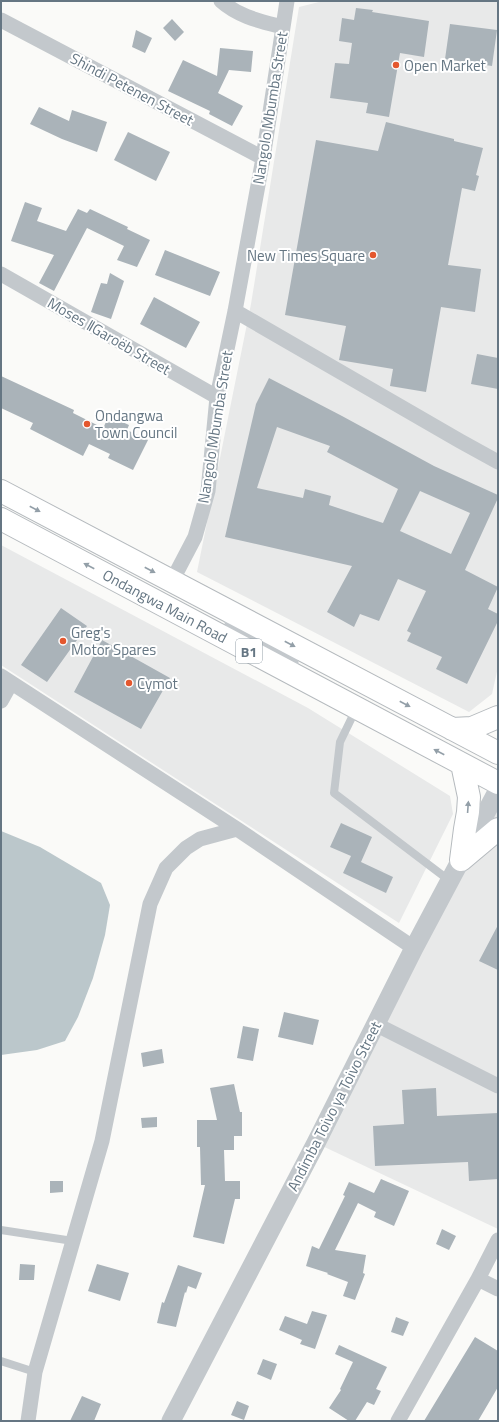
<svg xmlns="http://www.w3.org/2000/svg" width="499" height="1422" viewBox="0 0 499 1422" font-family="'Titillium Web',sans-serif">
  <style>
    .built { fill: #e8e9e9 }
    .water { fill: #bbc7cb }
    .building { fill: #aab3b9; fill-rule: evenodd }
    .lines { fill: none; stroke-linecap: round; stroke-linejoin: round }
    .primary-casing { stroke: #b5babe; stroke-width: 24 }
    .service { stroke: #c3c8cc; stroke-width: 8 }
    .minor { stroke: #c3c8cc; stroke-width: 15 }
    .tertiary { stroke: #c3c8cc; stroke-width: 19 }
    .primary { stroke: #fff; stroke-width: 22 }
    .oneway { fill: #939fa8 }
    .poi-dot { fill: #e4572e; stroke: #fff; stroke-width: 1.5 }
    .labels { text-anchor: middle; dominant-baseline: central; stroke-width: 4; stroke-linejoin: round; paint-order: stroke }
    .shield { fill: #fff; stroke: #939fa8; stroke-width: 1 }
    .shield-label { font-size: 14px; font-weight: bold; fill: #657683 }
    .poi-label { font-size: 15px; fill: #657683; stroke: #fff; text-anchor: start }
    .street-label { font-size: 15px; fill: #657683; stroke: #fff }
  </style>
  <rect width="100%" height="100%" fill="#fafaf8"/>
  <path class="built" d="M323 1H498V667L492 694 469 712 197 572 251 304 299 7Z
    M1 545 308 708 450 796 453 814 399 923 1 665Z
    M498 791V1229L316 1143Z"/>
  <path class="water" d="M1 831 40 847 101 883 110 905 105 935 93 978 78 1017 65 1041 37 1050 1 1055Z"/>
  <path class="building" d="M356 8 373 10 372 12 429 21 424 57 400 53 389 117 366 113 368 103 330 98 335 63 349 64 352 43 339 41 342 18 354 20Z
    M172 19 184 32 175 41 163 28Z
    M450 24 497 30 492 66 445 59Z
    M136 30 152 38 145 53 132 47Z
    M220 48 253 51 251 72 229 70 218 93 243 106 232 126 209 114 210 111 168 91 183 60 217 76Z
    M39 107 69 121 72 110 107 122 97 152 62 139 30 124Z
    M386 122 454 139V141L483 148 476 175 479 176 475 191 462 188 448 265 481 269 475 312 441 307 426 392 390 386 393 369 339 360 346 326 285 315 316 140 378 151Z
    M128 132 170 152 156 181 114 160Z
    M25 202 42 208 37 221 66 231 78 209 87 213 90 209 128 227 127 229 150 240 137 267 117 260 124 246 87 228 54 291 39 283 54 255 11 241Z
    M165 250 220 272 210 296 155 275Z
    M110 273 124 281 111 319 91 312 101 283 107 284Z
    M154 297 200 322 186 348 140 324Z
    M477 354 498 358V389L471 384Z
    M1 376 74 410 73 413 103 428 109 416 129 425 127 430 148 440 133 470 108 458 110 454 89 444 83 456 30 429 33 423 1 408Z
    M269 378 342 416 434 466 498 495V498L465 570 498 587 488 609 498 614V621L467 684 436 669 442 657 407 641 411 633 407 631 426 591 398 579 379 621 360 614 354 627 327 612 352 566 225 537 256 404ZM277 427 330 446 327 452 398 489 383 523 329 505 331 496 305 489 303 498 257 488ZM420 491 470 513 451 554 400 531Z
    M61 608 87 626 47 682 21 665Z
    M102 640 170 678 141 729 74 692Z
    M341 823 372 837 361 862 393 877 386 893 343 873 351 856 330 847Z
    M498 925V970L479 961Z
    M284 1012 319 1020 313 1045 278 1037Z
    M243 1026 259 1029 253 1061 237 1058Z
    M162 1049 164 1063 143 1067 141 1053Z
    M234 1084 240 1112H242V1136H234V1150H224L225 1181H240V1199H235L224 1244 193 1237 205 1185H201L200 1147H197V1120H217L210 1088Z
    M436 1088 437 1116 498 1113V1179L469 1181 468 1162 375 1166 373 1126 404 1124 402 1090Z
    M157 1117V1127L142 1128 141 1118Z
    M381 1179 409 1191 394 1226 374 1217 376 1212 358 1203 335 1250 366 1255 363 1273 365 1274 355 1300 343 1296 348 1282 327 1274 328 1273 306 1266 312 1246 319 1249 345 1196 343 1195 349 1182 374 1193Z
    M50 1181H63V1192L50 1193Z
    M442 1229 456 1236 449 1250 436 1244Z
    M20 1264 35 1265 34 1280H19Z
    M97 1264 129 1273 120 1301 88 1291Z
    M178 1265 202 1273 196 1289 188 1286 186 1293 185 1292 176 1327 157 1323 162 1302 164 1303Z
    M312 1311 327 1315 315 1349 300 1344 302 1340 279 1330 285 1316 307 1324Z
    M396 1317 409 1322 403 1336 391 1332Z
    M475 1337 498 1351V1387L478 1421H424Z
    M339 1345 387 1367 376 1389 381 1391 374 1405 367 1402 355 1421H349L329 1408 341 1390 340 1389 353 1362 335 1354Z
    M263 1359 277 1364 271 1380 257 1374Z
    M82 1396 101 1404 94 1421H70Z
    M237 1401 249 1406 244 1420 231 1415Z"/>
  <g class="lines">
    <g class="primary-casing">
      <path id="primary" d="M1 491 498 753
        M1 519 498 783
        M452 729 472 728 498 717
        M461 860 465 829 468 812 469 797 462 764
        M461 860 498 829"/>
    </g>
    <path class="service" d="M356 709 340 742 334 793 450 881
      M1 1230 73 1241
      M1 1361 35 1372"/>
    <path class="minor" d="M221 1C239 17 260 21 283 27
      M1 20 263 158
      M1 274 217 397
      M235 311 460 441 498 462
      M179 586 172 581 195 537 208 491 217 397 235 311 263 158 287 1
      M232 622 291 663
      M1 676 237 829 414 948
      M1 701 11 683
      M375 1024 498 1086
      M478 1279 498 1289
      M28 1421 35 1372 102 1141 150 904 166 868 186 848 200 839 237 829
      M398 1421 478 1279 498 1240"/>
    <path class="tertiary" d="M171 1421 316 1143 414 948 498 790"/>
    <use href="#primary" class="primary"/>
  </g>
  <defs><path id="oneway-solid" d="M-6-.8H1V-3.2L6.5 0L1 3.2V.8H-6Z"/></defs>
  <g class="oneway">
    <use href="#oneway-solid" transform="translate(35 509) rotate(28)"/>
    <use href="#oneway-solid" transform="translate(89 566) rotate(-152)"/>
    <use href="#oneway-solid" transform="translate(150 570) rotate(28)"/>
    <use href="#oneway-solid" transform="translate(290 644) rotate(28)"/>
    <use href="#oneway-solid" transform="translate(405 704) rotate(28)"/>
    <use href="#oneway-solid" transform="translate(439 752) rotate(-152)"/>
    <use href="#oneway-solid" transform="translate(468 807) rotate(-86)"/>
  </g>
  <g class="poi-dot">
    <circle cx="396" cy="65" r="4"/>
    <circle cx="373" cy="255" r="4"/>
    <circle cx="87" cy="424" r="4"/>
    <circle cx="63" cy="641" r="4"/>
    <circle cx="129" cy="683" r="4"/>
  </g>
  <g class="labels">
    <rect class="shield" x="236" y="639" width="26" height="24" rx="3"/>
    <g class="shield-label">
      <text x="249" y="651">B1</text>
    </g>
    <g class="poi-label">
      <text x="404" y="65">Open Market</text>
      <text x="365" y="255" text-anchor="end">New Times Square</text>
      <text x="95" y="415">Ondangwa<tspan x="95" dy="17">Town Council</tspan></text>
      <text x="71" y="632">Greg's<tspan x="71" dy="17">Motor Spares</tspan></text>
      <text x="137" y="683">Cymot</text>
    </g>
    <g class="street-label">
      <text transform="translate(132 89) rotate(28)">Shindi Petenen Street</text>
      <text transform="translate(270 108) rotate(-81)">Nangolo Mbumba Street</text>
      <text transform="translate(109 336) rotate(30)">Moses ǁGaroëb Street</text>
      <text transform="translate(215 427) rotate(-81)">Nangolo Mbumba Street</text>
      <text transform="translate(165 606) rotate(28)">Ondangwa Main Road</text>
      <text transform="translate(334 1106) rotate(-63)">Andimba Toivo ya Toivo Street</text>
    </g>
  </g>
  <rect width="499" height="1422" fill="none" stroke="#657683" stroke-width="4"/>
</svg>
